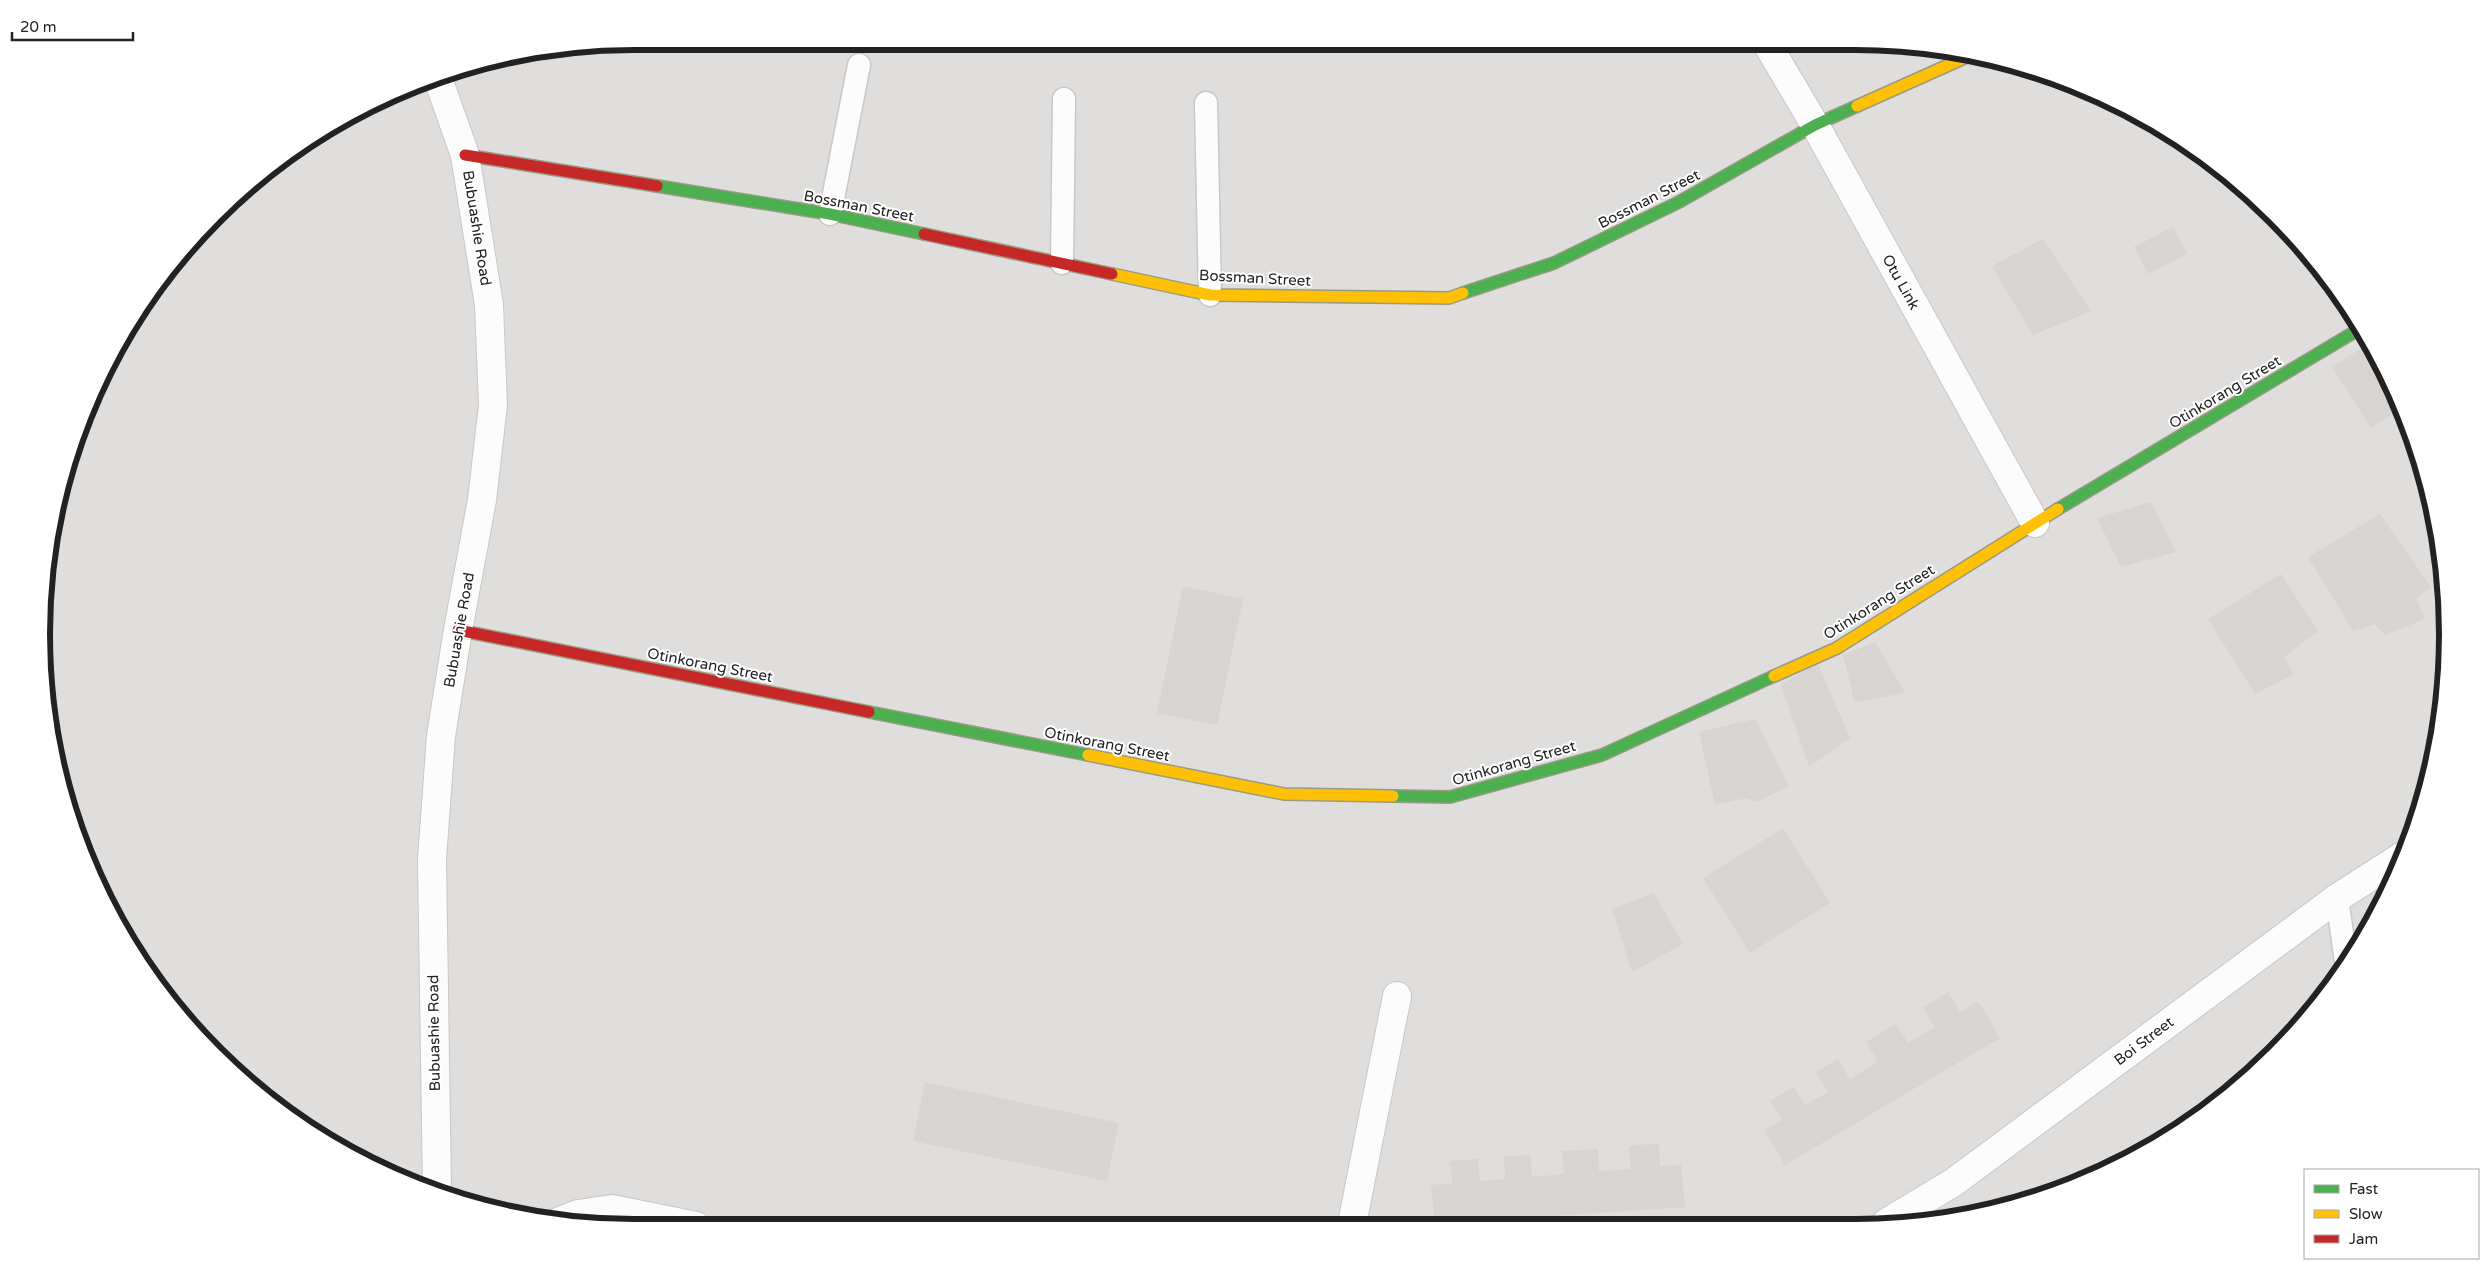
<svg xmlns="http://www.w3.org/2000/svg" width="2489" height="1269" viewBox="0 0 2489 1269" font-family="'Varela Round',sans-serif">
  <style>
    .residential { fill: #dfdedc }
    .building { fill: #d7d4d2 }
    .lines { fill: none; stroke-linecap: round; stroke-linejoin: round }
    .lane-casing { stroke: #c9c8c7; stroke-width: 25 }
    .street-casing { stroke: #c9c8c7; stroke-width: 30 }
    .fast-casing { stroke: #999a82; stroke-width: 14 }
    .slow-casing { stroke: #999a82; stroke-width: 14 }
    .jam-casing { stroke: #999a82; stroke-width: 14 }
    .lane { stroke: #fdfcfc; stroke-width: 22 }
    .street { stroke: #fdfcfc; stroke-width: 28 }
    .fast { stroke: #4caf50; stroke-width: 11 }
    .slow { stroke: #ffc107; stroke-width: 11 }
    .jam { stroke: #c62828; stroke-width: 11 }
    .labels { text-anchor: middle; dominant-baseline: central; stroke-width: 4; stroke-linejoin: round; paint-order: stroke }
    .street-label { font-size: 15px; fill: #222; stroke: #fff }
    .rim { fill: none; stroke: #222; stroke-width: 6 }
  </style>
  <rect width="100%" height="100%" fill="#f0eeeb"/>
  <path class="residential" d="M634 41 1893 43 2008 61 2117 102 2215 164 2300 243 2368 338 2416 444 2443 557 2446 673 2428 788 2387 897 2325 996 2215 1105 2081 1183 1932 1223 596 1226 481 1208 372 1167 274 1105 215 1054 141 964 102 897 62 788 46 712 43 596 53 518 86 408 121 338 188 244 273 164 338 121 444 73 519 53Z"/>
  <path class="building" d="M2173 227 2187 254 2148 274 2134 247Z
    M2043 239 2091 311 2033 335 1992 266Z
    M2370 343 2401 409 2371 428 2332 367Z
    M2151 502 2176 552 2121 567 2097 518Z
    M2380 514 2431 587 2416 598 2425 619 2385 635 2375 624 2353 631 2308 557Z
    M2281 574 2318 631 2284 657 2294 674 2255 694 2208 619Z
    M1183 586 1243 599 1217 725 1157 713Z
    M1875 642 1905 693 1855 702 1843 655Z
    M1818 664 1850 738 1809 767 1781 684Z
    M1755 719 1789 786 1757 802 1747 798 1715 805 1699 732Z
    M1783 828 1830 903 1750 953 1703 878Z
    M1654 893 1683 944 1632 972 1612 909Z
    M1948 992 1960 1012 1978 1001 2000 1038 1785 1165 1764 1130 1782 1120 1770 1101 1794 1087 1805 1105 1828 1092 1816 1072 1838 1059 1850 1079 1878 1062 1866 1042 1896 1024 1908 1043 1935 1027 1923 1008Z
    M925 1082 1119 1123 1107 1181 913 1141Z
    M1659 1143 1660 1166 1681 1165 1685 1207 1435 1224 1431 1185 1452 1183 1450 1161 1478 1159 1480 1181 1505 1179 1504 1156 1530 1155 1532 1177 1564 1174 1562 1151 1598 1149 1599 1171 1631 1169 1629 1146Z"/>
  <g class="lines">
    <g class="lane-casing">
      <path id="lane" d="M1206 103 1210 295
        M830 214 859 65
        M1062 263 1064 99
        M2337 898 2346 962"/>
    </g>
    <g class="street-casing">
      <path id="street" d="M1766 42 1815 125 2035 523
        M437 1191 432 859 441 736 458 630 482 500 493 405 489 305 465 155 437 76
        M560 1221 578 1214 612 1209 696 1226
        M1886 1223 1954 1182 2337 898 2401 857
        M1352 1224 1397 996"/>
    </g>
    <g class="fast-casing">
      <path id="fast" d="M657 186 830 214 924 234
        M1463 293 1554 263 1679 202 1815 125 1857 106
        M2058 509 2361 328
        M869 712 1088 755
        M1393 796 1450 797 1602 755 1774 676"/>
    </g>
    <g class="slow-casing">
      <path id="slow" d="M1857 106 1971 55
        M1112 274 1210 295 1449 298 1463 293
        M1774 676 1837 648 2058 509
        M1088 755 1284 794 1393 796"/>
    </g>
    <g class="jam-casing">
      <path id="jam" d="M465 155 657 186
        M924 234 1112 274
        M458 630 869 712"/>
    </g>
    <use href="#lane" class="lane"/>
    <use href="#street" class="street"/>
    <use href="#fast" class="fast"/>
    <use href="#slow" class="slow"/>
    <use href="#jam" class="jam"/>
  </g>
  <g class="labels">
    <g class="street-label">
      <text transform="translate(1649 199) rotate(-27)">Bossman Street</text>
      <text transform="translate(859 206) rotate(11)">Bossman Street</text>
      <text transform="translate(477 228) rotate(81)">Bubuashie Road</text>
      <text transform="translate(1255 278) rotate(3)">Bossman Street</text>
      <text transform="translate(1901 282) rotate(61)">Otu Link</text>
      <text transform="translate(2225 392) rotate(-31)">Otinkorang Street</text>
      <text transform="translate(1879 602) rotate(-32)">Otinkorang Street</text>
      <text transform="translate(459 630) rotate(-80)">Bubuashie Road</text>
      <text transform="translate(710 665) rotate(11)">Otinkorang Street</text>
      <text transform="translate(1107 744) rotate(11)">Otinkorang Street</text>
      <text transform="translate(1514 763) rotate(-16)">Otinkorang Street</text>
      <text transform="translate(434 1033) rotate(-91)">Bubuashie Road</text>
      <text transform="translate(2144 1041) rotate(-37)">Boi Street</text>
    </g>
  </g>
  <path d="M0 0H2489V1269H0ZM634 50H1855A584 584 0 0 1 2439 634V635A584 584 0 0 1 1855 1219H634A584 584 0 0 1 50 635V634A584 584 0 0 1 634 50Z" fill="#fff" fill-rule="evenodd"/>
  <path class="rim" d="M634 50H1855A584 584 0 0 1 2439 634V635A584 584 0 0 1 1855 1219H634A584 584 0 0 1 50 635V634A584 584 0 0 1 634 50Z"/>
  <rect x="2304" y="1169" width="175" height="90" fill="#ffffff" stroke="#a7a7a7"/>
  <rect x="2314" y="1185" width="25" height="8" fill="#4caf50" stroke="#a7a7a7"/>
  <text x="2349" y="1194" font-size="15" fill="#222222">Fast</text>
  <rect x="2314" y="1210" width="25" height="8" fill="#ffc107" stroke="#a7a7a7"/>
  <text x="2349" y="1219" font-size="15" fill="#222222">Slow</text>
  <rect x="2314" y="1235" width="25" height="8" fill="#c62828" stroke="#a7a7a7"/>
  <text x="2349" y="1244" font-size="15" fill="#222222">Jam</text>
  <path d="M12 32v8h121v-8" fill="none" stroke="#222222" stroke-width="2.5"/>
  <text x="20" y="32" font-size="15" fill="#222222" stroke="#ffffff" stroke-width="4" paint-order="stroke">20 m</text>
</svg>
